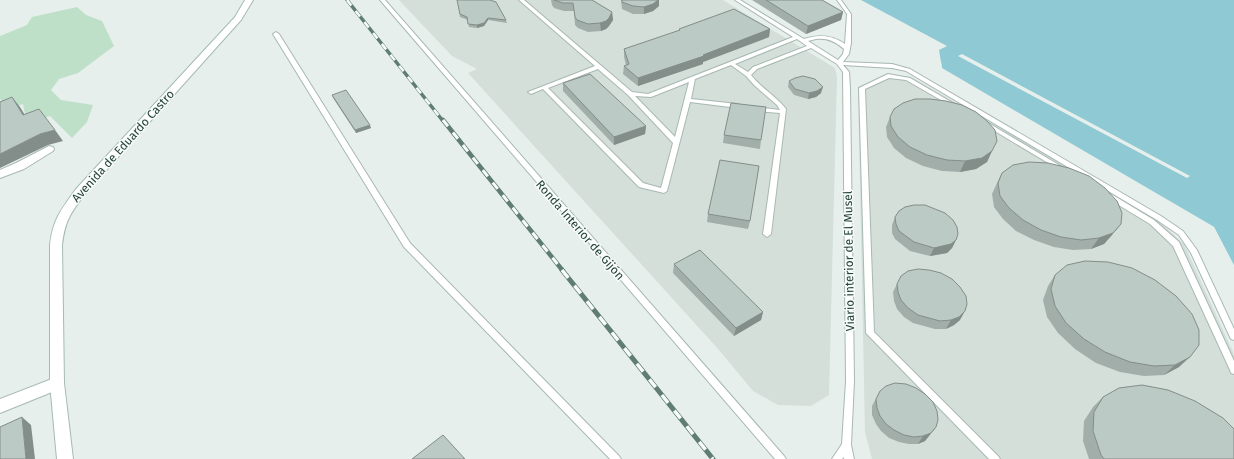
<svg xmlns="http://www.w3.org/2000/svg" width="1234" height="459" viewBox="0 0 1234 459" font-family="'Fira Sans',sans-serif">
  <style>
    .built { fill: #d4dfda }
    .green { fill: #bfe0c8 }
    .water { fill: #8ec9d4 }
    .pier { fill: #e6efeb }
    .lines { fill: none; stroke-linecap: round; stroke-linejoin: round }
    .lane-casing { stroke: #a8b8b2; stroke-width: 2 }
    .street-casing { stroke: #a8b8b2; stroke-width: 2 }
    .secondary-casing { stroke: #a4bbb3; stroke-width: 2 }
    .lane { fill: #fff; fill-rule: evenodd }
    .street { fill: #fff; fill-rule: evenodd }
    .secondary { fill: #fff; fill-rule: evenodd }
    .rail-far2-casing { stroke: #5f7d75; stroke-width: 3.5 }
    .rail-far1-casing { stroke: #5f7d75; stroke-width: 4.5 }
    .rail-casing { stroke: #5f7d75; stroke-width: 5 }
    .rail-far2 { stroke: #f7fbf9; stroke-width: 2.5; stroke-dasharray: 7; stroke-linecap: butt }
    .rail-far1 { stroke: #f7fbf9; stroke-width: 3; stroke-dasharray: 8; stroke-linecap: butt }
    .rail { stroke: #f7fbf9; stroke-width: 3.5; stroke-dasharray: 10; stroke-linecap: butt }
    .wall { fill: #a1aea9 }
    .shaded-wall { fill: #838d89 }
    .building { fill: #bbcac4; stroke: #838d89 }
    .labels { text-anchor: middle; dominant-baseline: central; stroke-width: 3; stroke-linejoin: round; paint-order: stroke }
    .street-label { font-size: 12px; fill: #24423a; stroke: #f7fbf9 }
  </style>
  <rect width="100%" height="100%" fill="#e6efeb"/>
  <path class="built" d="M399 0H723L835 68 837 77 829 395 811 406 778 405 753 391 719 350 468 73 477 69 452 56Z
    M887 74 912 77 1157 219 1184 244 1234 354V459H872L865 432 858 87Z"/>
  <path class="green" d="M77 7 86 15 102 21 114 46 78 73 59 79 51 90 61 100 93 105 87 122 72 138 50 116 27 124 23 104 8 109 0 99V36L27 25 32 17Z"/>
  <path class="water" d="M861 0H1234V265L1214 227 942 68 939 50 947 46Z"/>
  <path class="pier" d="M962 54 1190 176 1187 178 958 56Z
    M941 61 942 69 1214 227 1234 267 1212 228 941 70 939 62Z"/>
  <g class="lines">
    <g class="lane-casing">
      <path id="lane" d="M380 0H385L784 456 786 459H775Z
        M519 0H524L632 92 648 94 793 37 735 0H740L804 39C819 34 832 35 845 44L847 14 837 0H841L851 14V43L849 54 843 62 892 64 910 69 1161 216 1183 231 1197 250 1234 329V340L1231 339 1230 337 1191 253 1179 235 1157 220 906 71 892 68 843 65 849 72 850 88 854 381 851 445 854 459H844V457L842 459H832L842 444 846 381 843 72 837 64 811 48 757 69 751 75C761 88 776 96 786 109L771 234 767 237 763 234 780 113 756 111 753 109 756 107 780 110 777 105 754 85 746 76 731 65 695 79 691 99 738 104 741 106 738 108 690 102 667 191 664 193 639 187 543 89 531 94 528 92 595 66ZM797 39 807 46 753 67 748 72 735 64ZM816 39C827 38 835 41 844 49L843 54 838 60 808 41ZM598 69 628 95 673 143 661 188 643 183 548 88ZM689 82 675 137 635 96 651 97Z
        M276 32 279 34 410 243 619 456 621 459H610L404 247 273 34Z
        M888 74 910 78 958 106 957 107H953L906 80 889 78 865 89 874 332 998 456 1000 459H989L866 333 859 88Z
        M985 121 1064 168 1065 169 1064 170H1060L983 124 982 123Z
        M1107 194H1111L1154 220 1179 242 1234 361V374L1231 373 1230 370 1173 246 1150 224 1107 198 1106 196Z"/>
    </g>
    <g class="street-casing">
      <path id="street" d="M49 146 53 147 54 149 53 151 24 169 0 178V170L16 163Z
        M57 377 62 378 64 383 62 388 0 413V399Z"/>
    </g>
    <g class="secondary-casing">
      <path id="secondary" d="M245 0H253L241 20 84 195C70 214 65 221 62 245L64 383 73 459H57L50 383V245C53 219 61 210 76 189L235 17Z"/>
    </g>
    <use href="#lane" class="lane"/>
    <use href="#street" class="street"/>
    <use href="#secondary" class="secondary"/>
    <g class="rail-far2-casing">
      <path id="rail-far2" d="M347 0 443 121"/>
    </g>
    <g class="rail-far1-casing">
      <path id="rail-far1" d="M443 120 563 271"/>
    </g>
    <g class="rail-casing">
      <path id="rail" d="M562 270 713 459"/>
    </g>
    <use href="#rail-far2" class="rail-far2"/>
    <use href="#rail-far1" class="rail-far1"/>
    <use href="#rail" class="rail"/>
  </g>
  <path class="wall" d="M457 0 506 20 507 23 488 20 484 26 477 28 469 27 468 20 460 17Z
    M551 0H592L612 12 613 20 609 26 606 29 601 31 588 32 578 28 575 25 574 11H564L554 8 552 5Z
    M621 0H659V6L653 11 644 14H633L622 9Z
    M752 0H822L843 12 841 20 806 34Z
    M679 29H770L769 37 703 62V64L638 86 623 74 624 66 626 65 624 57V49L679 31Z
    M789 81 821 93 816 97 808 99 794 95 788 87Z
    M563 83 646 126 645 134 614 145 563 91Z
    M332 95 371 128 356 133 333 98Z
    M890 117 992 151 987 162 976 169 960 172 942 171 923 166 906 158 894 148 887 137 886 127Z
    M724 135 761 140 760 149 723 143Z
    M1002 173 1112 235 1104 244 1091 249 1073 250 1054 247 1034 240 1016 231 1003 219 994 207 992 194 997 183Z
    M708 214 750 221 748 229 707 222Z
    M895 217 956 240 952 248 947 253 930 256 910 251 895 239 892 233V225Z
    M674 264 763 312 761 320 734 336 673 273Z
    M1055 275 1179 367 1164 375 1144 376 1120 372 1096 363 1075 349 1058 333 1047 317 1043 300 1048 286Z
    M901 276 960 320 954 325 946 329H935L913 323 904 317 897 309 894 301 893 292Z
    M880 391 936 427 925 441 918 444H909L899 442 889 438 881 431 876 424 872 415V406Z
    M1103 397 1234 459H1089L1083 441 1084 421 1093 407Z"/>
  <path class="shaded-wall" d="M658 0H659V6L653 11 644 14V7Z
    M612 12 613 20 609 26 606 29 601 31 600 23Z
    M843 12 841 20 806 34 808 26Z
    M488 18V20L484 26 477 28V25Z
    M770 29 769 37 703 62V64L638 86V78L703 55Z
    M823 87 821 93 816 97 808 99 809 93Z
    M12 97 20 107 31 125 23 115Z
    M370 125 371 128 356 133 355 130Z
    M646 126 645 134 614 145V137Z
    M55 130 63 141 48 145 0 168V154L40 134Z
    M992 151 987 162 976 169 960 172 965 161Z
    M1121 224 1112 235 1104 244 1091 249 1099 238Z
    M956 240 952 248 947 253 930 256 934 248Z
    M965 311 960 320 954 325 946 329 951 320Z
    M763 312 761 320 734 336 736 328Z
    M1190 357 1179 367 1164 375 1175 365Z
    M22 417 31 425 35 459H26Z
    M936 427 925 441 918 444 923 436Z"/>
  <path class="building" d="M457 0H490L496 2 506 20 488 18 484 23 477 25 468 24 467 17 460 14Z
    M554 0H592L612 12 609 18 606 21 600 23 588 24 577 20 575 17 573 3H563Z
    M622 0H658L653 4 644 7 633 6 622 2Z
    M766 0H822L843 12 808 26Z
    M734 9 770 29 703 55 704 56 638 78 624 66 629 64 624 49 680 30 679 29Z
    M590 74 646 126 614 137 563 83Z
    M803 76 815 79 823 87 817 91 809 93 795 89 789 81 795 78Z
    M346 90 370 125 355 130 332 95Z
    M12 97 23 115 39 109 55 130 40 134 0 154V102Z
    M915 99H930L946 101 962 105 976 112 987 121 995 130 997 141 992 151 982 158 965 161 947 160 927 155 910 147 898 137 891 126 890 117 894 109 903 103Z
    M731 103 766 107 761 140 724 135Z
    M720 160 759 166 750 221 708 214Z
    M1029 162 1048 163 1069 168 1089 176 1105 188 1117 201 1122 213 1121 224 1113 233 1099 238 1081 240 1061 237 1041 230 1023 220 1009 208 1000 196 998 183 1002 173 1013 165Z
    M914 205H925L945 213 953 220 957 227 958 234 956 240 951 244 934 248 914 242 899 231 896 224 895 217 899 211 905 207Z
    M700 250 763 312 736 328 674 264Z
    M1085 261 1108 262 1132 268 1155 280 1176 296 1192 314 1199 330V345L1190 357 1175 365 1154 366 1130 362 1105 352 1084 339 1066 323 1055 306 1051 289 1055 275 1067 265Z
    M918 269 929 270 941 273 952 279 960 287 966 296 967 304 965 311 959 317 951 320 940 321 918 315 908 308 901 300 898 292 897 284 901 276 908 271Z
    M895 383 906 384 916 388 925 394 933 402 937 411 938 420 936 427 931 433 923 436 914 437 904 435 894 430 886 424 880 416 877 408 876 399 880 391 886 386Z
    M1142 385 1168 390 1195 401 1223 418 1234 429V459H1104L1101 455 1093 431 1094 412 1103 397 1119 388Z
    M22 417 26 459H0V427Z
    M443 435 465 459H412Z"/>
  <g class="labels">
    <g class="street-label">
      <text transform="translate(123 146) rotate(-48)">Avenida de Eduardo Castro</text>
      <text transform="translate(580 230) rotate(49)">Ronda Interior de Gijón</text>
      <text transform="translate(849 261) rotate(-91)">Viario interior de El Musel</text>
    </g>
  </g>
</svg>
